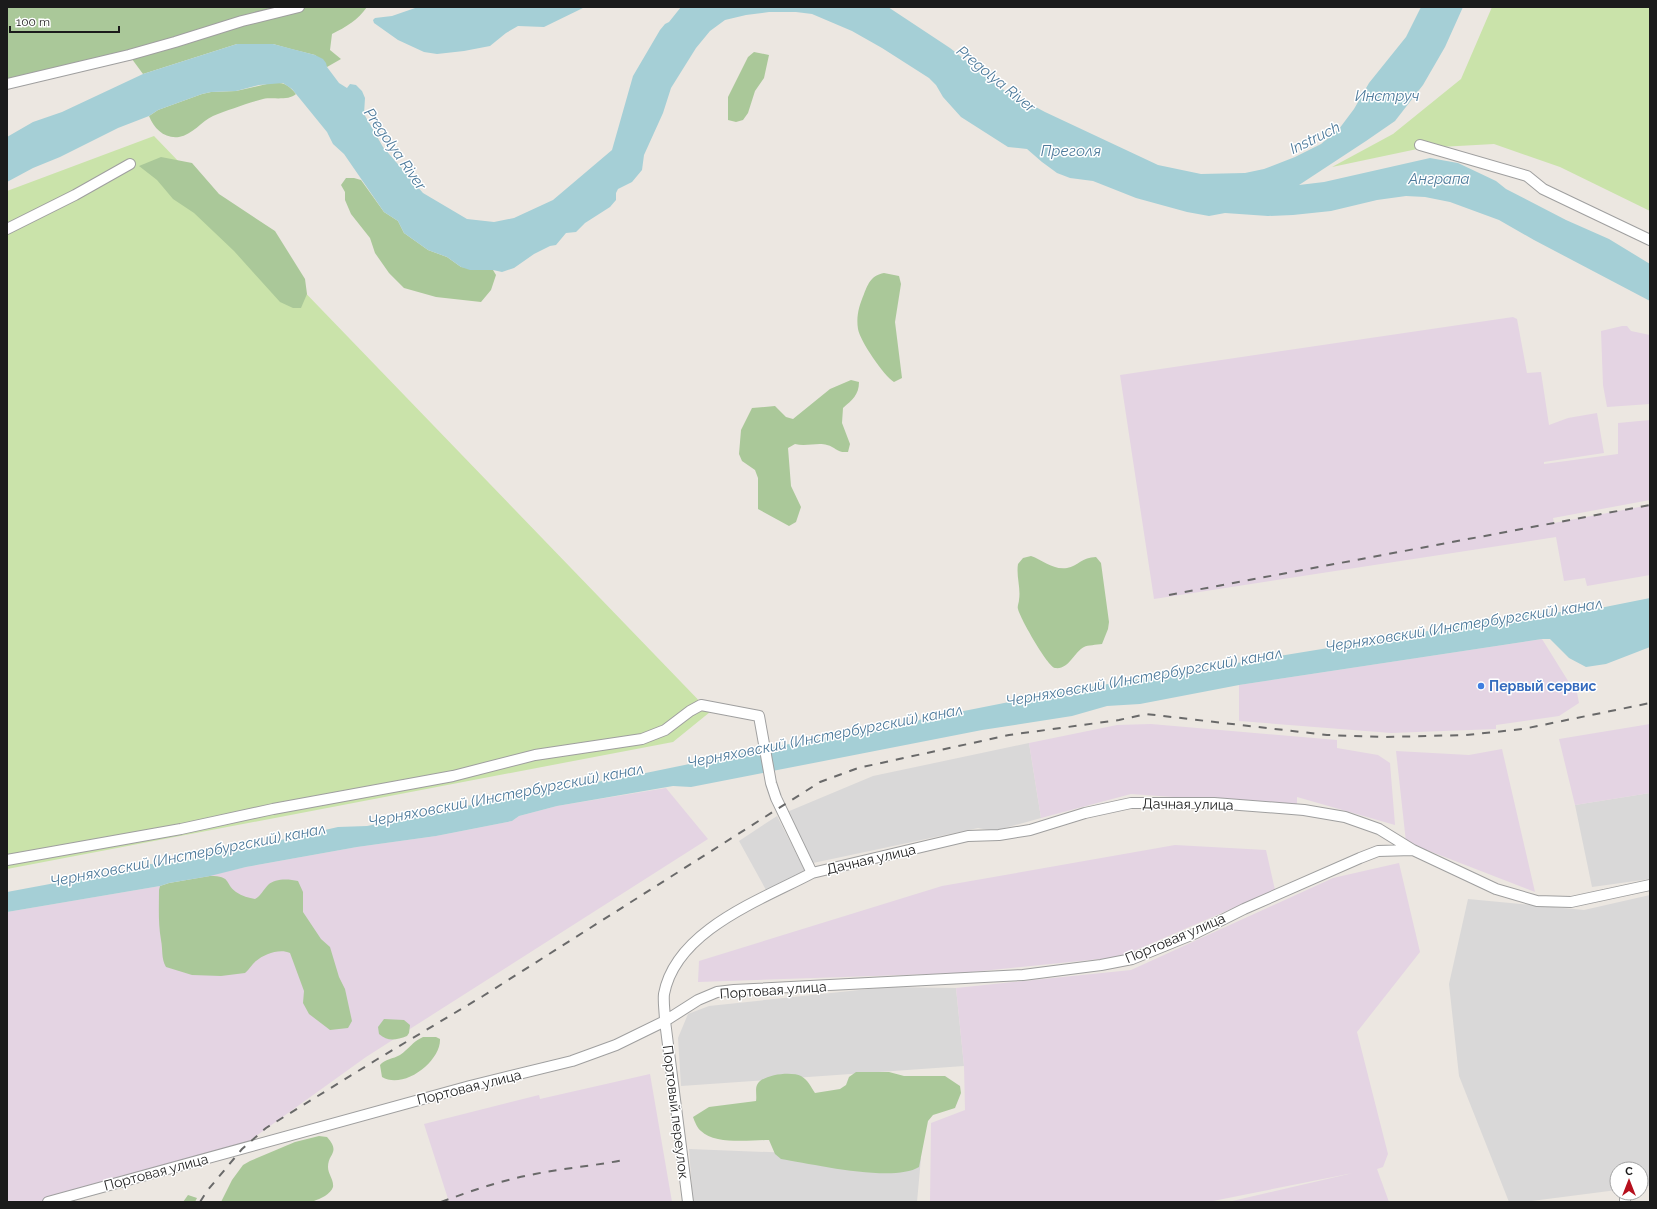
<svg xmlns="http://www.w3.org/2000/svg" width="1657" height="1209" viewBox="0 0 1657 1209" font-family="Raleway,sans-serif">
  <style>
    .residential { fill: #d9d8d8 }
    .industrial { fill: #e4d4e3 }
    .grass { fill: #cae3aa }
    .forest { fill: #aac899 }
    .water { fill: #a5cfd6 }
    .lines { fill: none; stroke-linecap: round; stroke-linejoin: round }
    .minor-casing { stroke: #9f9f9f; stroke-width: 12 }
    .minor { stroke: #fff; stroke-width: 10 }
    .rail { stroke: #696969; stroke-width: 2; stroke-dasharray: 8 8; stroke-linecap: butt }
    .shop-dot { fill: #3f7fe0; stroke: #fff; stroke-width: 1.5 }
    .labels { text-anchor: middle; dominant-baseline: central; stroke-width: 3; stroke-linejoin: round; paint-order: stroke }
    .shop-label { font-size: 14px; font-weight: bold; fill: #366cbe; stroke: #fff; text-anchor: start }
    .street-label { font-size: 14px; fill: #1b1b1b; stroke: #fff }
    .water-label { font-size: 15px; font-style: italic; fill: #4d7a9b; stroke: #fff }
  </style>
  <rect width="100%" height="100%" fill="#ece7e1"/>
  <path class="residential" d="M1029 743 1041 818 994 831 978 828 813 863 787 812 873 776Z
    M1650 793V879L1592 887 1575 805Z
    M777 816 805 871 766 890 739 841Z
    M1650 895V1186H1641V1169H1617V1190L1524 1202H1509L1459 1076 1449 984 1468 899 1584 910Z
    M888 987 956 988 964 1066 681 1086 678 1038 688 1014 709 1006Z
    M689 1149 921 1158 917 1202H693Z"/>
  <path class="industrial" d="M1513 317 1517 319 1527 373 1541 372 1549 425 1568 418 1597 413 1604 453 1544 462V464L1618 454V423L1650 420V500L1553 518 1554 523 1650 505V575L1587 586 1585 578 1564 581 1556 537 1154 599 1120 375Z
    M1622 326H1627L1631 331 1650 335V404L1607 407 1603 385 1601 331Z
    M1542 639 1570 684 1575 682 1579 703 1559 716 1496 725V729L1391 733 1239 721V685Z
    M1151 724 1337 740V748L1378 755 1390 763 1395 825 1297 797V804L1285 805 1131 794 1041 818 1029 743 1117 725Z
    M1650 724V793L1575 805 1559 739Z
    M1502 749 1535 892 1406 842 1396 751 1469 755Z
    M666 788 708 839 366 1057 249 1141 39 1202H7V912L160 886 246 867 357 847 436 836 512 821 519 816 557 806Z
    M1175 845 1266 850 1275 890 1120 957 962 973 698 982 699 961 942 886Z
    M1399 863 1420 952 1357 1032 1388 1154 1383 1167 1377 1169 1389 1202H1228L1353 1173 1208 1202H930L931 1123 965 1110 964 1066 956 988 1131 970 1333 878Z
    M650 1074 672 1202H449L424 1124 539 1095 540 1099Z"/>
  <path class="grass" d="M1492 7H1650V211L1560 167 1494 144 1422 148 1332 167 1393 134 1461 79Z
    M154 136 710 712 673 742 7 869V191Z"/>
  <path class="forest" d="M7 7H367C358 20 346 27 332 34L330 50 341 59 327 67 315 55 291 49 273 44H237L143 74 129 55 7 84Z
    M754 52 769 55 764 78 755 91 748 113 743 120 736 122 728 120V97L748 57Z
    M271 83C283 82 288 84 296 94 289 101 273 97 263 99 248 103 228 110 213 116 202 121 192 135 179 137 165 139 154 129 149 116L158 110 202 94 211 92 236 91Z
    M161 157 192 163 219 194 275 231 305 279 307 294 301 308H293L280 302 234 251 194 213 173 199 157 180 139 166Z
    M346 178H354L361 180 384 212 398 221 404 233 428 250 447 257 461 267 493 270 496 275 491 290 481 302 436 297 404 288 389 273 375 253 370 238 351 214 345 200V192L341 185Z
    M884 273 899 276 901 284 895 322 902 378 894 382C884 376 860 341 858 329 856 316 859 306 864 294 869 282 871 276 884 273Z
    M851 380 859 382C859 395 852 400 843 408L842 423 850 444 848 452C836 453 836 447 827 445 818 442 806 447 795 444L788 448 791 486 801 507 796 522 789 526 758 509V478L755 470 742 461 739 454 741 430 752 408 775 406 786 417 793 419 830 389Z
    M1031 556C1043 560 1052 570 1067 568 1078 566 1082 557 1096 557L1101 563 1109 622 1108 629 1102 644C1096 645 1088 645 1084 647 1074 652 1069 670 1055 668 1048 667 1020 618 1018 609 1017 606 1019 603 1019 600 1021 588 1016 576 1018 564L1023 558Z
    M210 876C232 876 224 883 236 892 242 896 249 898 255 899 261 896 263 890 268 885 275 878 289 879 298 881L303 892V912L321 939 330 947 339 977 345 989 352 1021 348 1028 330 1030 309 1014 303 1003 304 991 290 953C280 948 264 954 256 961 252 964 249 970 245 973L221 976 192 975 166 967C161 958 163 950 161 940 158 923 159 907 159 890L160 886 169 883Z
    M384 1019 404 1020 410 1025 409 1033 407 1036C396 1040 388 1042 379 1034L378 1027Z
    M423 1037H436L440 1039C441 1061 404 1090 382 1077L380 1065C385 1059 393 1059 400 1055 409 1049 412 1042 423 1037Z
    M856 1072H889L904 1076H945L960 1086 961 1093 955 1108 933 1115 928 1121 919 1167C893 1183 813 1164 781 1159L775 1154 769 1140C751 1140 715 1145 701 1131 697 1128 695 1122 693 1117L709 1107 756 1101C757 1096 755 1089 757 1085 762 1074 792 1071 801 1076 808 1080 811 1087 815 1093L840 1089 846 1085 849 1077Z
    M319 1136 327 1137C341 1153 328 1153 328 1167 328 1174 334 1180 333 1187 331 1194 320 1199 314 1201 307 1204 296 1202 289 1202 267 1202 244 1202 221 1202L232 1180 243 1165 250 1161 295 1142Z
    M188 1195 197 1198 195 1202H183Z"/>
  <path class="water" d="M418 7H585L544 27 518 26 506 33 490 46 464 51 437 54 424 52 398 40 374 23 373 20 375 18 392 16Z
    M681 7H888L950 48 1002 89 1045 112 1158 165 1201 174 1245 173 1264 169 1295 157 1321 144 1339 129 1354 109 1369 83 1406 37 1421 7H1463L1445 47 1423 85 1395 121 1366 141 1299 185 1324 182 1430 158 1458 163 1496 181 1506 189 1566 220 1609 239 1650 264V301L1534 240 1499 220 1450 202 1425 197 1406 196 1377 200 1331 211 1293 215 1268 216 1225 213 1209 216 1187 212 1136 198 1093 181 1070 178 1057 173 1042 162 1027 149 1008 147 961 117 943 97 936 85 929 78 882 48 852 31 812 14 796 12H769L746 15 725 20 710 31 696 48 671 88 663 113 644 155 642 170 632 182 618 189 616 193V200L610 207 585 223 576 232 566 233 556 245 550 246 534 254 514 268 502 272 493 270H470L461 267 447 257 428 250 404 233 398 221 384 212 344 154 333 144 327 132 292 89 283 83 259 85 236 91 211 92 202 94 158 110 149 116 118 128 60 157 33 168 7 182V137L33 122 62 112 143 74 237 44H273L315 55 323 59 326 63 327 67 339 83 347 88 350 84 356 85 362 91 365 98 364 114 383 147 423 193 467 219 494 222 514 218 553 200 612 150 633 76 660 30 665 24 669 22Z
    M1650 598V647L1606 664 1586 667 1569 658 1550 639H1542L1239 685 1140 704 1107 706 1072 716 982 730 691 787 673 786 557 806 519 816 512 821 436 836 357 847 246 867 210 876 169 883 160 886 7 912V892L141 867 150 864 182 862 207 852 225 849 245 848 338 827 367 826 511 797 636 775 767 748 873 729 1059 692 1365 642 1479 622 1532 614 1590 610Z"/>
  <g class="lines">
    <g class="minor-casing">
      <path id="minor" d="M7 84 129 55 175 42 242 21 299 7
        M1420 145 1527 176 1543 189 1650 240
        M7 229 75 195 130 164
        M7 860 181 829 273 809 453 776 535 755 642 739 665 730 690 711 701 705 759 716 771 783 776 798 812 873 968 836 999 835 1030 830 1085 813 1131 803H1214L1304 810 1345 817 1379 829 1413 850 1496 889 1537 901 1571 902 1650 885
        M1625 1198V1202
        M48 1202 470 1086 572 1061 616 1045 665 1021 698 1000 717 992 734 990 1023 975 1101 965 1132 959 1196 933 1244 909 1360 858 1378 851 1412 850
        M688 1202 665 1021C665 1013 663 1002 664 994 676 930 761 900 812 873"/>
    </g>
    <use href="#minor" class="minor"/>
    <path class="rail" d="M1169 595 1650 505
      M200 1202 207 1191 242 1149 266 1128 376 1060 483 996 820 782 858 768 1009 735 1119 720 1146 714 1327 735 1386 737 1466 735 1523 729 1650 703
      M441 1202C471 1191 502 1180 535 1174 564 1168 594 1166 623 1160
      M465 1202H466"/>
  </g>
  <circle class="shop-dot" cx="1481" cy="686" r="4"/>
  <g class="labels">
    <g class="shop-label">
      <text x="1489" y="686">Первый сервис</text>
    </g>
    <g class="street-label">
      <text transform="translate(1188 804) rotate(1)">Дачная улица</text>
      <text transform="translate(871 859) rotate(-13)">Дачная улица</text>
      <text transform="translate(1175 938) rotate(-23)">Портовая улица</text>
      <text transform="translate(773 990) rotate(-4)">Портовая улица</text>
      <text transform="translate(469 1087) rotate(-14)">Портовая улица</text>
      <text transform="translate(676 1112) rotate(83)">Портовый переулок</text>
      <text transform="translate(156 1172) rotate(-15)">Портовая улица</text>
    </g>
    <g class="water-label">
      <text transform="translate(996 79) rotate(39)">Pregolya River</text>
      <text x="1387" y="96">Инструч</text>
      <text transform="translate(1315 138) rotate(-26)">Instruch</text>
      <text transform="translate(395 149) rotate(55)">Pregolya River</text>
      <text x="1071" y="151">Преголя</text>
      <text x="1439" y="179">Анграпа</text>
      <text transform="translate(1464 625) rotate(-9)">Черняховский (Инстербургский) канал</text>
      <text transform="translate(1144 677) rotate(-10)">Черняховский (Инстербургский) канал</text>
      <text transform="translate(825 736) rotate(-11)">Черняховский (Инстербургский) канал</text>
      <text transform="translate(506 795) rotate(-11)">Черняховский (Инстербургский) канал</text>
      <text transform="translate(188 855) rotate(-11)">Черняховский (Инстербургский) канал</text>
    </g>
  </g>
  <rect width="1657" height="1209" fill="none" stroke="#1b1b1b" stroke-width="16"/>
  <g transform="translate(1629 1181)"><circle r="19" fill="#ffffff" stroke="#a4a4a4"/>
  <path d="M0-3L7 15L0 10L-7 15Z" fill="#b6101d"/>
  <text y="-6" font-size="11" font-weight="bold" text-anchor="middle" fill="#1b1b1b">С</text>
  </g>
  <path d="M10 26v6h109v-6" fill="none" stroke="#1b1b1b" stroke-width="2"/>
  <text x="16" y="26" font-size="12" fill="#1b1b1b" stroke="#ffffff" stroke-width="3" paint-order="stroke">100 m</text>
</svg>
